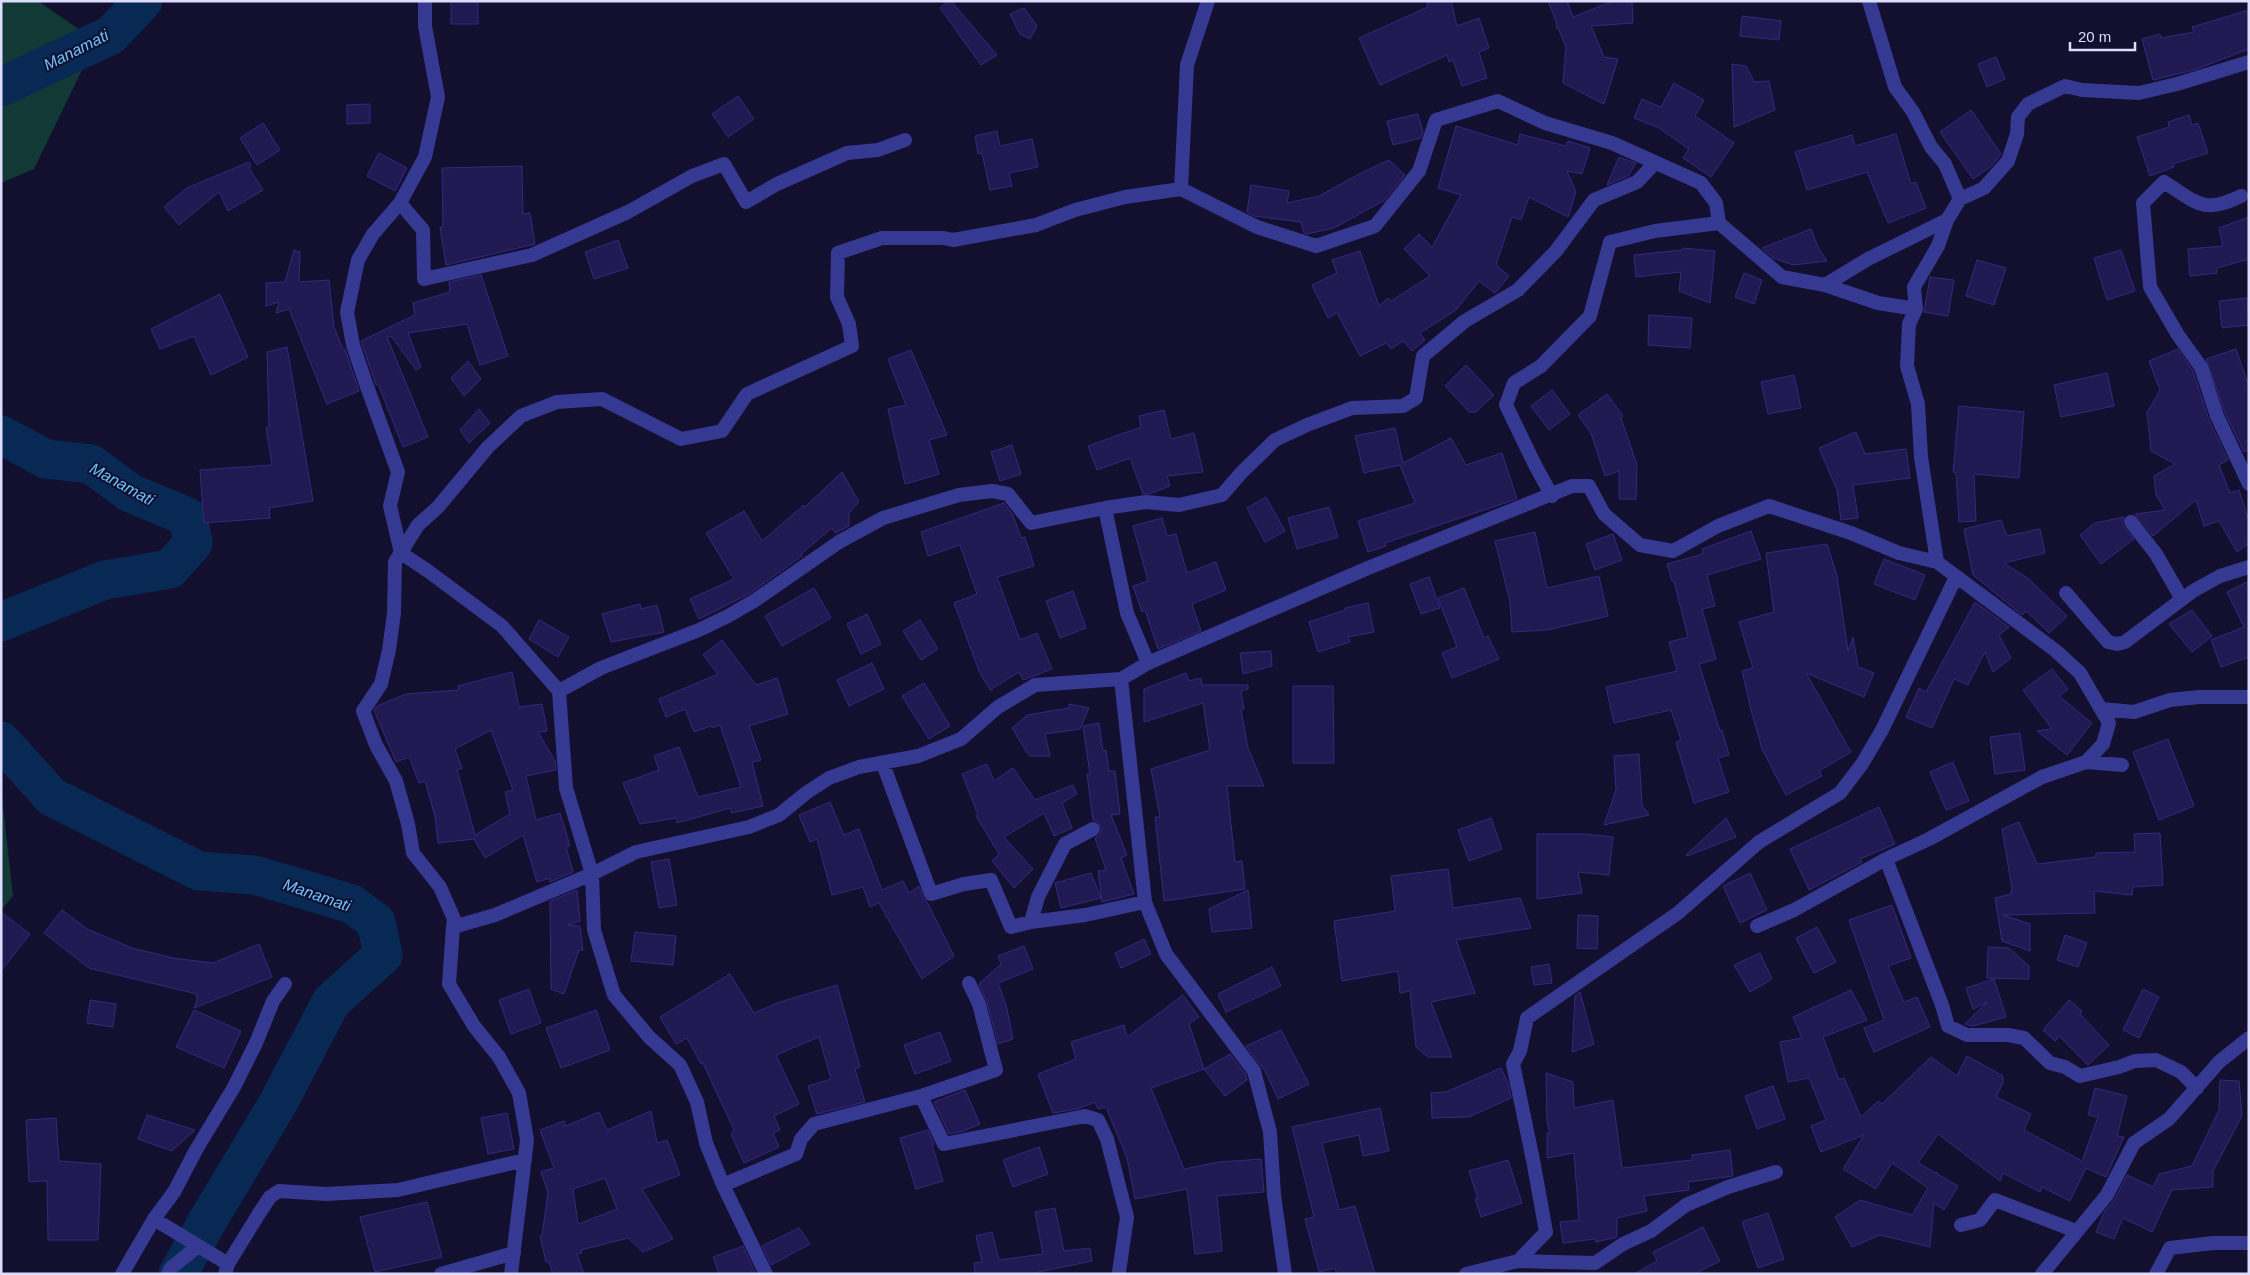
<svg xmlns="http://www.w3.org/2000/svg" width="2250" height="1275" viewBox="0 0 2250 1275" font-family="Arial,sans-serif">
  <style>
    .green { fill: #113935 }
    .lines { fill: none; stroke-linecap: round; stroke-linejoin: round }
    .river { stroke: #072954; stroke-width: 39 }
    .building { fill: #211951; stroke: #342980; fill-rule: evenodd }
    .minor { stroke: #363992; stroke-width: 14 }
    .labels { text-anchor: middle; dominant-baseline: central; stroke-width: 4; stroke-linejoin: round; paint-order: stroke }
    .water-label { font-size: 16px; font-style: italic; fill: #6bc5ff; stroke: #120f2f }
  </style>
  <rect width="100%" height="100%" fill="#120f2f"/>
  <path class="green" d="M1 1H38L96 41 34 169 1 183Z
    M1 788 13 896 1 910Z"/>
  <g class="lines">
    <path class="river" d="M1 87 111 35 143 1
      M1 435 46 459 91 464 130 493 188 517 193 543 170 569 105 580 1 622
      M1 741 52 797 199 871 254 875 292 886 352 904 376 922 383 955 331 1002 277 1105 208 1220 178 1274"/>
  </g>
  <path class="building" d="M451 1H478V24H451Z
    M948 1H951L997 55 981 65 940 8Z
    M1426 1H1451L1457 26 1479 18 1489 48 1479 52 1487 78 1462 86 1453 60 1449 62 1447 55 1380 85 1359 38 1428 7Z
    M1548 1H1567L1573 17 1613 1H1632L1633 23 1591 26 1604 57 1618 59 1604 104 1563 83 1566 47 1558 28H1556L1557 24Z
    M1024 8 1037 26 1030 39 1020 34 1010 14Z
    M2249 10V49L2194 70 2153 80 2142 39 2160 34 2161 38 2194 32 2192 27Z
    M1742 16 1781 21 1779 40 1740 36Z
    M1996 57 2005 79 1987 87 1978 64Z
    M1732 64 1746 66 1754 82 1769 81 1775 110 1734 127Z
    M1674 83 1704 100 1695 116 1734 143 1711 177 1683 158 1689 149 1659 128 1634 118 1642 99 1661 107Z
    M738 96 754 119 728 137 712 114Z
    M370 104V123L347 124V105Z
    M1971 110 2001 154 1992 166 1973 179 1940 132Z
    M1418 114 1423 132 1421 138 1393 145 1387 121Z
    M2189 115 2192 125 2198 123 2208 153 2173 164 2174 167 2150 176 2137 137 2169 127 2168 122Z
    M263 123 280 150 257 165 240 138Z
    M1456 126 1518 145 1520 134 1566 146 1568 141 1590 148 1582 174 1567 171 1576 192 1568 217 1529 197 1521 220 1512 217 1496 265 1509 276 1495 293 1479 281 1456 310 1420 333 1425 340 1412 351 1403 341 1391 349 1386 343 1360 356 1337 313 1328 318 1312 285 1337 273 1332 260 1360 251 1379 306 1388 298 1391 301 1430 276 1404 249 1419 234 1432 247 1461 195 1438 188Z
    M997 131 1000 146 1032 139 1038 167 1009 173 1012 186 990 190 982 153 978 154 975 136Z
    M1896 134 1911 184 1916 182 1926 208 1888 223 1867 172 1807 190 1795 152 1852 135 1855 146Z
    M379 153 407 168 395 191 367 176Z
    M1619 157 1636 163 1628 176 1607 185Z
    M1389 160 1405 175 1385 200 1334 228 1307 234 1304 233 1301 222 1254 216 1247 212 1251 185 1289 191 1287 203 1319 196 1361 173Z
    M249 162 251 166 249 168 263 190 228 211 219 192 179 225 164 207 187 188Z
    M522 166 523 214 530 213 535 244 446 265 440 227H443L442 168Z
    M2249 217V259L2217 268V273L2190 276 2188 249 2223 246 2219 228Z
    M1811 229 1818 247 1827 261 1793 265 1773 258 1762 248Z
    M618 240 628 268 594 279 585 252Z
    M1683 248 1715 251 1710 303 1679 291 1681 272 1636 277 1634 255 1682 250Z
    M294 250 300 252 299 282 329 280 334 327 343 349H345L359 391 327 404 289 309 276 313 279 302 266 306V283L285 282Z
    M2121 250 2135 291 2107 300 2094 258Z
    M1977 260 2006 268 1994 305 1966 296Z
    M1744 273 1762 280 1754 304 1735 297Z
    M481 275 508 356 480 365 467 324 408 333 421 367 416 370 391 336 387 337 428 437 403 447 378 384 376 385 361 341 415 315 413 303 450 292 449 282Z
    M1930 277 1954 280 1948 316 1924 312Z
    M220 294 248 357 211 375 194 336 160 349 151 329Z
    M2247 298 2249 325 2222 328 2219 301Z
    M1649 315 1692 318 1690 348 1648 345Z
    M287 347 313 501 269 508 270 518 204 523 200 470 272 465 266 428 269 427 267 352Z
    M2178 349 2193 371 2209 420 2228 460 2219 465 2230 493 2239 490 2249 521V543L2237 552 2219 521 2204 526 2196 500 2153 536 2135 514 2165 510 2156 495 2154 476 2175 464 2151 451 2147 413 2160 390 2149 361Z
    M2236 349 2249 387V449L2244 452 2225 413 2206 359Z
    M911 350 947 435 929 440 939 474 905 484 888 409 906 405 888 359Z
    M468 361 481 379 464 396 451 378Z
    M1466 365 1494 395 1476 412H1469L1445 386Z
    M2107 373 2114 406 2061 417 2054 385Z
    M1794 375 1801 408 1768 414 1761 382Z
    M1552 390 1570 414 1549 430 1531 406Z
    M1607 394 1623 416 1621 418 1637 465 1636 499H1619V471L1605 476 1591 433 1578 415Z
    M1959 406 2024 412 2019 478 1974 474 1976 521 1959 522 1956 473 1953 472Z
    M479 409 490 423 469 443 460 430Z
    M1164 410 1171 439 1194 433 1203 472 1167 476 1170 486 1149 494H1143L1130 458 1097 470 1088 446 1141 427 1139 416Z
    M1395 428 1403 463 1451 438 1466 465 1502 453 1517 499 1385 543 1386 546 1368 552 1358 521 1415 503 1400 465 1364 473 1355 436Z
    M1856 432 1865 454 1906 449 1910 478 1853 485 1858 518 1841 520 1837 490 1819 448Z
    M1012 445 1021 474 1000 481 991 452Z
    M842 472 859 502 849 513V526L835 533 832 528 801 554 802 556 749 594 699 619 690 599 734 579 706 533 744 511 762 541 804 505 805 507Z
    M1266 497 1285 531 1265 542 1247 508Z
    M1004 503 1013 515 1021 538 1025 537 1034 566 997 577 1020 640 1037 633 1052 669 1023 680 1019 672 990 690 979 671 954 603 977 594 960 545 928 556 921 532Z
    M1329 507 1338 537 1297 549 1288 518Z
    M2124 517 2122 524 2134 539 2101 564 2080 535 2095 523Z
    M1162 518 1167 536 1176 534 1187 573 1216 562 1226 590 1192 604 1201 631 1158 649 1145 610 1142 612 1133 586 1148 581 1133 526Z
    M2001 520 2007 536 2040 529 2045 553 2004 563 2029 579 2067 616 2049 633 2026 611 2022 615 1973 575 1964 529Z
    M1751 531 1761 559 1707 575 1715 606 1702 609 1716 659 1699 664 1720 731 1722 730 1729 755 1718 758 1729 792 1694 803 1676 742 1681 740 1671 710 1614 723 1606 687 1677 671 1669 642 1688 637 1674 581H1672L1667 564 1703 554 1702 549Z
    M1535 532 1547 588 1599 576 1608 616 1547 630 1512 632 1510 602 1495 541Z
    M1613 534 1622 560 1595 570 1586 544Z
    M1827 544 1837 576 1848 651 1853 637 1858 667 1874 673 1864 697 1806 673 1851 752 1819 771 1822 776 1786 795 1762 749 1751 710 1742 671 1753 668 1739 622 1774 612 1766 553Z
    M1884 559 1925 575 1915 600 1874 584Z
    M1429 577 1440 608 1421 614 1410 584Z
    M2249 581V657L2221 667 2211 640 2244 627 2227 592Z
    M814 588 831 618 782 646 765 616Z
    M1464 588 1484 638 1488 636 1499 659 1452 678 1442 653 1457 647 1438 598Z
    M1073 591 1086 628 1060 638 1046 601Z
    M1975 602 2009 627 1999 635 2011 658 1993 672 1985 652 1968 685 1954 679 1932 728 1906 717 1919 688 1926 692Z
    M1368 603 1374 632 1348 637 1350 642 1318 652 1309 622 1345 610V608Z
    M640 604 641 609 657 605 664 632 611 642 602 614Z
    M2192 610 2212 636 2192 652 2169 624Z
    M867 614 881 644 861 654 847 624Z
    M539 620 569 637 558 657 529 639Z
    M920 620 938 649 921 660 903 631Z
    M722 640 756 685 777 678 788 714 749 726 761 760 752 762 763 806 732 813 730 808 677 823 676 818 640 824 623 783 659 770 654 756 679 747 698 797 741 787 720 725 712 728 711 726 694 732 685 709 666 717 659 699 718 674 703 655Z
    M1271 651 1272 666 1243 674 1240 653Z
    M872 663 884 689 849 706 837 680Z
    M2052 669 2068 689 2059 696 2092 723 2067 755 2037 731 2052 729 2023 690Z
    M512 672 519 707 542 704 547 731 538 732 555 761 556 770 526 776 536 820 560 813 570 846 566 847 573 872 550 882V878L537 882 523 835 485 858 474 839 438 843 435 816 425 781 419 783 409 757 396 762 374 710 377 706 406 694 459 690 458 686ZM491 730 513 790 505 792 510 814 475 835 457 770 462 768 455 749Z
    M1186 673 1189 681 1201 678 1202 685H1248V689L1241 691 1244 709 1241 710 1248 748 1264 786H1227L1235 862 1242 861 1245 889 1164 901 1155 817H1160L1151 769 1210 750 1203 703 1144 722V689Z
    M924 683 950 726 929 739 902 696Z
    M1293 686H1333L1334 763H1293Z
    M1069 704 1089 708 1080 729 1045 734 1050 756H1029L1012 728 1027 715 1069 708Z
    M1099 723 1103 751 1106 750 1109 771H1115L1120 814 1111 815 1127 855 1121 858 1134 894 1102 902 1098 871 1106 870 1095 838 1100 834 1102 829 1098 822 1093 820 1087 774H1090L1083 726Z
    M2020 733 2025 770 1995 774 1990 737Z
    M2168 739 2194 806 2159 820 2133 752Z
    M1639 754 1642 805 1649 815 1604 825 1616 790 1614 756Z
    M1953 762 1969 801 1946 810 1930 772Z
    M987 764 994 781 1013 768 1035 800 1073 785 1077 794 1062 803 1072 828 1054 836 1044 813 1004 837 1033 869 1014 888 992 861 999 854 976 816 978 815 962 774Z
    M830 802 844 835 859 829 882 890 903 881 909 893 919 886 923 897 927 902 954 956 922 979 879 903 870 907 863 887 832 895 817 839 810 842 799 815Z
    M1879 807 1895 844 1860 859 1862 862 1809 890 1790 849Z
    M1491 818 1502 849 1469 861 1458 830Z
    M1726 818 1736 837 1687 856 1686 855Z
    M2019 822 2037 864 2096 857V853L2135 852 2134 834 2160 833 2163 885 2133 887 2132 895 2094 891 2095 913 2003 915 2030 924V951L2002 941 1995 898 2011 894 2012 888 2002 829Z
    M1537 834H1584L1613 837 1609 875 1578 872 1582 893 1537 899Z
    M669 859 677 905 659 908 651 862Z
    M1448 869 1453 908 1520 898 1531 928 1456 940 1475 993 1431 1002 1452 1057H1428L1416 1047 1410 991 1400 993 1398 971 1342 981 1334 921 1395 911 1391 876Z
    M1091 873 1101 898 1061 908 1055 883Z
    M1750 873 1767 910 1740 923 1723 886Z
    M577 890 580 921 568 925 580 926 583 950H579L564 994 551 989 550 901Z
    M1248 890 1252 928 1212 932 1209 909Z
    M1892 905 1911 958 1888 966 1904 1002 1917 997 1930 1027 1874 1052 1864 1028 1884 1020 1849 920Z
    M62 910 87 929 132 948 173 958 213 963 259 944 272 977 194 1008 198 998 196 997 197 994 89 968 44 933Z
    M1 912 30 934 1 971Z
    M1578 915 1598 916 1597 949 1577 948Z
    M1817 927 1836 962 1814 973 1796 938Z
    M635 932 676 936 673 965 631 961Z
    M2065 935 2087 943 2078 967 2057 960Z
    M1144 939 1151 954 1121 968 1115 953Z
    M1024 946 1033 969 998 983 1006 1005 1013 1039 998 1044 987 1002 979 984 1001 964 998 956Z
    M1988 947 2009 948 2029 966V979L1987 978Z
    M1760 953 1772 979 1750 992 1734 965Z
    M1549 964 1552 983 1534 985 1531 967Z
    M1272 967 1281 986 1226 1012 1218 994Z
    M730 974 754 1013 780 1002 837 985 860 1067 855 1069 865 1102 817 1114 808 1086 831 1079 819 1037 776 1055 799 1104 774 1116 780 1130 773 1133 779 1147 744 1163 731 1134 734 1130 703 1063 701 1064 687 1038 676 1044 660 1017Z
    M1994 979 2006 1017 1973 1026 1965 1024 1987 1002 1973 1009 1966 988Z
    M529 989 541 1023 511 1034 499 1000Z
    M2143 989 2159 997 2139 1038 2123 1030Z
    M1851 990 1867 1020 1823 1037 1839 1080 1844 1078 1861 1117 1878 1101 1882 1104 1931 1057 1957 1076 1967 1056 2003 1076V1083L1996 1097 2031 1114 2024 1130 2082 1161 2098 1117 2088 1115 2095 1088 2127 1096 2117 1136 2124 1137 2106 1177 2086 1168 2070 1201 2042 1187 2040 1192 2003 1173 2000 1181 1938 1134 1918 1163 1936 1173 1937 1172V1174L1958 1186 1944 1210 1934 1203 1930 1247 1880 1235 1852 1247 1835 1217 1860 1200 1912 1215 1928 1188 1892 1163 1876 1189 1843 1169 1864 1135 1821 1152 1811 1126 1826 1120 1809 1078 1788 1082 1780 1042 1802 1038 1793 1017Z
    M1580 992 1594 1044 1572 1052 1575 996Z
    M1183 995 1199 1017 1189 1024 1204 1069 1230 1054 1246 1075 1247 1080 1225 1096 1204 1069 1151 1088 1184 1169 1219 1162 1261 1159 1264 1192 1217 1196 1222 1251 1195 1254 1187 1189 1135 1199 1127 1158 1106 1107 1098 1109 1095 1102 1078 1109 1053 1113 1038 1074 1076 1059 1071 1042 1124 1025 1127 1037Z
    M90 1000 116 1004 113 1027 87 1023Z
    M2069 1000 2082 1011 2080 1014 2109 1045 2088 1065 2059 1036 2055 1041 2043 1030Z
    M194 1010 241 1031 224 1068 176 1047Z
    M596 1010 610 1050 561 1068 546 1028Z
    M1281 1030 1309 1084 1278 1099 1264 1069H1263L1246 1046Z
    M940 1032 951 1061 915 1074 904 1045Z
    M1501 1068 1508 1083 1511 1098 1469 1117 1432 1118 1431 1093 1446 1092Z
    M1546 1073 1573 1082 1574 1108 1613 1100 1622 1168 1692 1160V1155L1730 1150 1733 1176 1688 1182 1689 1190 1644 1196 1647 1211 1617 1218V1237L1596 1242 1595 1239 1563 1243 1560 1222 1579 1220 1574 1153 1547 1158V1133H1550L1547 1122Z
    M2220 1080 2239 1081 2242 1116 2213 1171V1187L2172 1190 2152 1232 2123 1218 2114 1239 2096 1232 2105 1211 2115 1199 2127 1175 2153 1187 2159 1174 2192 1166 2219 1110Z
    M1773 1086 1785 1119 1757 1129 1745 1096Z
    M965 1090 980 1124 964 1131 949 1134 934 1102Z
    M1380 1108 1389 1151 1363 1156 1359 1135 1322 1143 1339 1210 1355 1206 1375 1274H1337L1335 1268 1319 1272 1305 1219 1314 1217 1292 1127Z
    M651 1111 657 1143 667 1140 680 1175 642 1189 673 1239 643 1252 628 1238 581 1250 582 1253 577 1254 584 1274H553L549 1262H546L540 1236 542 1235 548 1193 541 1172 554 1168 540 1130 564 1121 566 1126 599 1112 607 1130ZM605 1178 617 1209 578 1224 573 1189Z
    M507 1113 514 1149 488 1154 481 1118Z
    M147 1115 195 1130 172 1151 138 1139Z
    M56 1118 59 1161 101 1164 98 1240H48L47 1181 29 1182 26 1120Z
    M928 1130 934 1144 932 1145 943 1181 916 1189 900 1138Z
    M1039 1147 1048 1174 1013 1187 1003 1160Z
    M1508 1160 1522 1203 1481 1217 1475 1199H1478L1469 1171Z
    M427 1202 442 1257 375 1272 360 1217Z
    M1055 1208 1064 1251 1090 1248 1092 1261 1029 1274H975L974 1263 982 1262 976 1236 992 1232 999 1260 1043 1254 1035 1212Z
    M1768 1213 1784 1259 1758 1268 1742 1222Z
    M1703 1227 1720 1261 1694 1274H1634L1657 1261 1653 1252Z
    M799 1228 810 1244 771 1265 762 1246Z
    M743 1246 756 1274H719L713 1257Z"/>
  <g class="lines">
    <path class="minor" d="M425 1V26L438 97 425 157 400 203 373 234 358 260 347 312 353 345 365 381 398 472 390 506 401 553 428 571 502 626 559 691 566 788 592 874 594 930 614 995 649 1037 680 1065 697 1102 706 1143 723 1185 766 1274
      M1869 1 1895 87 1913 112 1931 147 1945 164 1960 199 1947 220 1938 246 1914 287 1916 309 1909 324 1907 366 1918 404 1921 457 1937 562
      M1181 189 1187 65 1208 1
      M2241 196C2203 215 2196 202 2164 182L2143 203 2150 287 2178 335 2201 367 2217 416 2249 484
      M1960 199 1984 188 2008 161 2017 134 2018 117 2028 104 2065 86 2082 90 2139 93 2177 84 2249 62
      M400 203 423 230 424 279 532 255 628 212 692 176 724 164 746 202 777 184 847 153 878 150 905 140
      M1719 223 1782 277 1825 285 1878 303 1916 309
      M1825 285 1868 259 1947 220
      M1105 508 1146 502 1179 505 1222 495 1242 472 1275 440 1307 425 1352 408 1403 406 1416 398 1423 356 1465 321 1518 290 1556 251 1594 200 1637 182 1654 164
      M2131 522 2156 554 2182 599
      M2066 593 2108 642 2117 644 2125 642 2193 591 2220 576 2249 567
      M1121 679 1145 902 1166 954 1254 1071 1270 1132 1274 1195 1285 1274
      M559 691 601 668 699 630 728 616 754 601 839 542 883 518 959 495 992 491 1008 494 1031 523 1105 508 1127 613 1148 663
      M2102 709 2134 712 2170 700 2199 697H2249
      M883 764 931 894 964 884 991 880 1011 927 1031 922 1038 897 1065 844 1093 829
      M1886 859 1942 1005 1948 1026 1967 1035H2008L2024 1038 2050 1063 2065 1067 2080 1076 2119 1067 2135 1061 2156 1060 2181 1072 2197 1088
      M1031 922 1085 915 1145 902
      M1757 926 1794 910 1886 859 1929 839 2042 777 2086 762 2122 765
      M453 927 454 919 440 887 413 853 408 824 396 781 376 745 363 711 381 684 389 650 394 613 395 562 418 525 438 507 488 447 521 416 557 402 602 399 681 439 722 431 747 394 852 346 849 324 837 297 838 253 882 238H944L953 240 1036 225 1075 210 1125 197 1181 189 1257 227 1316 246 1375 226 1419 171 1436 120 1498 101 1545 123 1612 143 1701 183 1716 203 1719 223 1655 231 1610 242 1590 316 1541 366 1514 383 1506 405 1535 465 1552 496
      M921 1096 996 1070 979 1004 969 983
      M723 1185 796 1154 801 1139 814 1124 921 1096 944 1144 1085 1116 1098 1120 1107 1139 1127 1217 1119 1272
      M154 1219 228 1264 225 1274
      M1961 1225 1980 1220 1995 1200 2076 1231
      M1518 1261 1595 1263 1623 1244 1651 1231 1686 1205 1728 1187 1776 1172
      M228 1264 260 1212 270 1197 279 1191 326 1194 398 1190 525 1160
      M122 1274 154 1219 174 1192 196 1150 234 1087 256 1043 273 1001 285 984
      M168 1274 171 1268 198 1246
      M441 1274 514 1253
      M511 1274 527 1140 519 1093 499 1057 474 1026 449 984 453 927 495 915 592 874 636 852 749 827 779 815 806 793 829 778 859 767 918 756 961 739 998 707 1035 685 1121 679 1148 663 1368 568 1572 486H1589L1604 514 1640 545 1673 551 1718 526 1769 506 1851 533 1899 553 1937 562 2056 651 2080 673 2109 723 2103 744 2086 762
      M1466 1274 1518 1261 1546 1232 1533 1160 1513 1064 1520 1051 1527 1018 1678 913 1759 842 1840 793 1862 764 1882 730 1956 577
      M2042 1274 2107 1195 2134 1143 2169 1119 2219 1062 2249 1038
      M2156 1274 2170 1248 2213 1243H2249"/>
  </g>
  <g class="labels">
    <g class="water-label">
      <text transform="translate(76 50) rotate(-27)">Manamati</text>
      <text transform="translate(122 484) rotate(29)">Manamati</text>
      <text transform="translate(317 895) rotate(19)">Manamati</text>
    </g>
  </g>
  <rect width="2250" height="1275" fill="none" stroke="#deddff" stroke-width="5"/>
  <path d="M2070 42v8h65v-8" fill="none" stroke="#deddff" stroke-width="2.5"/>
  <text x="2078" y="42" font-size="15" fill="#deddff" stroke="#120f2f" stroke-width="4" paint-order="stroke">20 m</text>
</svg>
